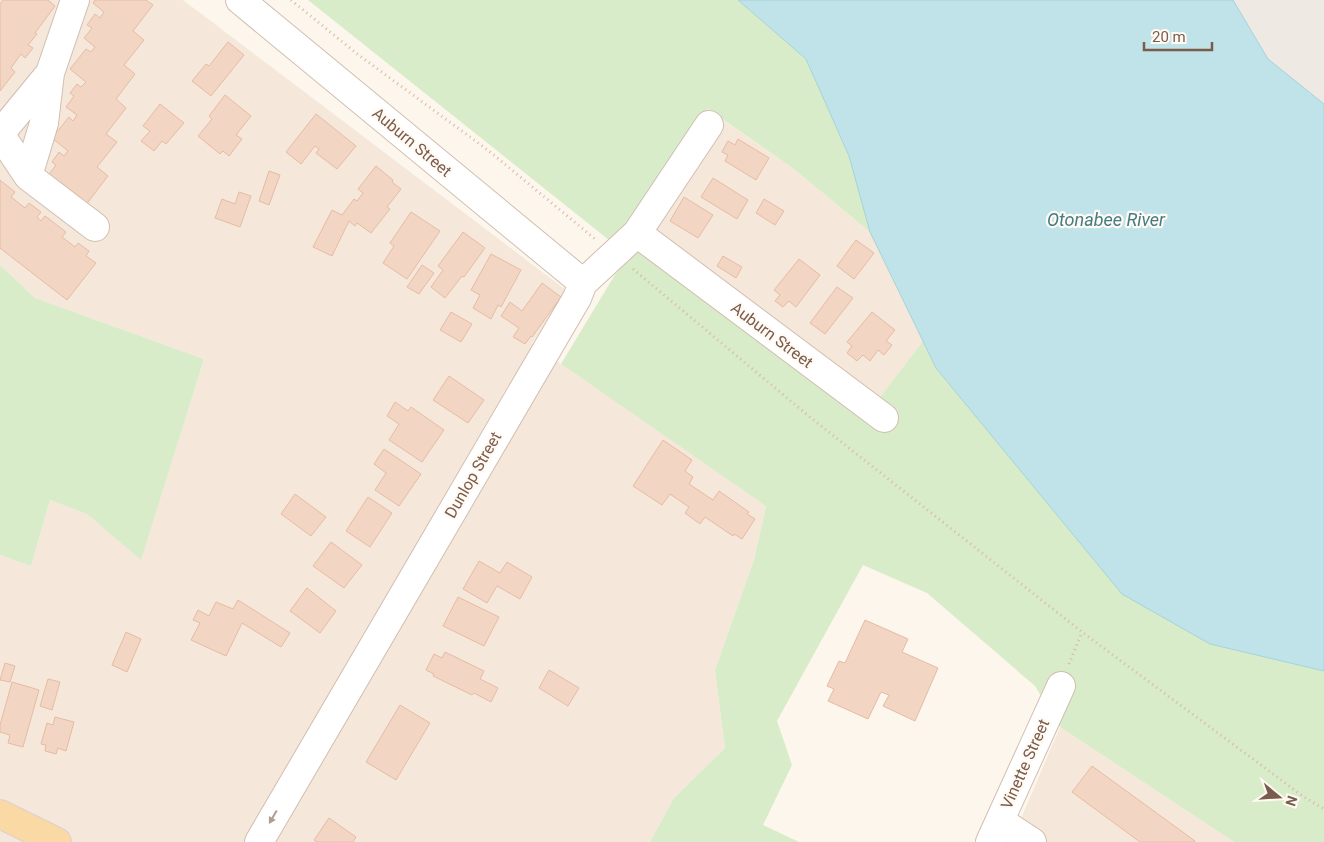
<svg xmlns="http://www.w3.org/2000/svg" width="1324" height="842" viewBox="0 0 1324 842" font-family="Roboto,sans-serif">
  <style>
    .residential { fill: #f5e8da }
    .industrial { fill: #efe9e4 }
    .green { fill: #d8ecc9 }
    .water { fill: #bfe3e8; stroke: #a5d3da }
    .building { fill: #f3d5c3; stroke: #e6bba3 }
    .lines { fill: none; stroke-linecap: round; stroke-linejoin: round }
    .minor-casing { stroke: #d1beb0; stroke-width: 30 }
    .major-casing { stroke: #dad1cd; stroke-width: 30 }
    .path { stroke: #d9b8a5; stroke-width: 3; stroke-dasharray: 1 4; stroke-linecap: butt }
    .minor { stroke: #fff; stroke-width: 28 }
    .major { stroke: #fbd9a5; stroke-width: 28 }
    .oneway { fill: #af9d94 }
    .labels { text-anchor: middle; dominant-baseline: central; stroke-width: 4.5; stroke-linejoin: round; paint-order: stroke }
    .street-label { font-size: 16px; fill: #7a5c4d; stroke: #fffaf3 }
    .water-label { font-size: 18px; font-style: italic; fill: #437c86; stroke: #fffaf3 }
  </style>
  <rect width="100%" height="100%" fill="#fdf6ec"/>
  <path class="residential" d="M0 0H183L566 290 532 344 766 505 754 560 715 670 725 748 674 798 650 842H0V555L31 566 50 500 87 514 141 559 204 359 35 298 0 265Z
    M720 118 794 169 870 232 923 341 877 401 650 230Z
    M1060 727 1234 842H1011Z"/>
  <path class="industrial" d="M1233 0H1324V104L1268 59Z"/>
  <path class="green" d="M308 0H738L806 59 849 156 870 232 794 169 708 109 636 225 614 244Z
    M640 248 877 401 923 341 936 368 1210 644 1324 671V842H1234L1060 727 1035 686 927 593 863 565 777 721 792 765 763 825 799 842H650L674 798 725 748 715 670 754 560 766 506 561 364 616 273Z
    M0 265 35 298 204 359 141 560 87 514 50 500 31 566 0 555Z"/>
  <path class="water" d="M738 0H1233L1268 59 1324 104V671L1210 644 1122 594 936 368 870 232 849 156 806 59Z"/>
  <path class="building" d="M3 0H48L55 6 35 33 37 34 28 45 33 48 25 58 21 54 11 68 15 72 0 91V4Z
    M95 0H146L153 5 133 31 144 40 124 65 135 74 116 99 126 108 106 134 117 142 97 167 108 176 85 206 47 177 56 165 52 162 59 152 64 156 68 151 52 138 69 117 73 121 77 115 66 107 74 96 70 93 77 84 81 87 86 82 70 69 86 49 91 52 95 47 84 38 92 28 87 25 95 14 100 18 104 12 93 3Z
    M228 42 244 55 211 96 192 81 206 64 209 66Z
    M225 95 251 116 236 135 242 139 229 156 223 151 220 154 198 136 212 119 209 116Z
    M160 104 184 123 166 144 162 141 154 151 141 141 150 131 143 126Z
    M316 114 356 146 337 169 316 153 319 149 315 146 301 164 286 152Z
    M738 139 769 158 756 180 725 161 728 155 722 152 728 141 735 145Z
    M376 166 393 180 392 182 401 189 387 207 390 209 371 233 357 223 355 226 349 221 332 256 313 247 332 210 342 215 354 199 357 201 363 193 358 189Z
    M269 171 280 175 269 205 259 201Z
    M713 178 748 200 737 219 701 197Z
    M0 180 15 192 11 197 25 208 29 203 41 212 37 217 41 221 45 216 66 232 62 237 75 247 78 243 89 251 86 256 96 263 67 300 0 248Z
    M239 192 251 196 240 227 215 218 222 199 235 204Z
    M684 197 713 215 698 238 670 221Z
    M764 199 784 211 775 225 756 213Z
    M411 212 440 231 407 279 383 263 394 246 390 243Z
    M463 232 485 248 464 277 462 276 445 298 431 287 443 270 438 266Z
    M856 240 874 253 854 279 837 266Z
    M491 254 521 270 501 307 498 305 491 319 473 308 480 295 471 290Z
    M723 256 742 267 736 278 717 266Z
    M799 259 820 275 796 307 789 301 783 307 775 301 780 295 774 290Z
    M422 265 434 273 419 294 407 287Z
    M542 283 561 297 532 337 531 336 525 344 513 337 519 328 501 316 510 302 522 311Z
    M837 287 853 298 825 334 810 323Z
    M451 312 472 324 461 342 440 330Z
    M872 312 895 330 886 341 892 345 884 355 878 350 870 361 863 355 857 361 847 353 852 346 847 342Z
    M449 376 484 400 468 423 433 400Z
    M395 402 408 411 411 407 444 430 422 462 389 440 399 424 387 416Z
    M663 440 692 460 685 471 693 477 689 484 713 500 719 491 749 512 747 514 755 519 742 539 734 534 733 536 705 517 700 524 685 513 689 507 670 494 662 505 633 486Z
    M384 449 421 474 399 506 375 490 386 473 374 464Z
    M295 494 326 517 311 536 281 514Z
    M368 497 392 513 370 547 346 531Z
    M331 542 362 565 344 588 313 566Z
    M479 561 500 573 507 562 532 577 520 599 497 586 487 603 463 589Z
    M307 588 336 611 320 633 290 611Z
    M458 597 499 617 484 646 443 626Z
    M238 600 290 633 281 647 242 623 226 656 191 640 200 623 193 620 198 610 209 616 216 602 233 609Z
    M865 620 908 639 902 652 938 668 915 721 883 706 889 695 881 692 868 719 828 701 834 689 827 686 839 661 845 663Z
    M126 632 141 639 127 672 112 665Z
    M445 652 484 671 480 679 498 688 491 702 474 693 472 695 433 676 434 674 426 670 434 654 442 658Z
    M5 663 15 666 10 682 0 680Z
    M549 670 579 688 568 706 539 688Z
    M48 679 60 682 52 710 40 706Z
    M12 682 39 690 23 747 8 743 10 735 0 732V725Z
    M400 705 430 723 396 780 366 762Z
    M55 717 74 722 66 751 58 748 56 754 45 751 46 745 41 744 47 723 53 725Z
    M1092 766 1195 841 1194 842H1140L1072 792Z
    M329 818 356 837 353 842H317L314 840Z"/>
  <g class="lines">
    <g class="minor-casing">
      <path id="minor" d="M240 0 583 283
        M0 134 28 176 95 227
        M0 134 50 73
        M28 176 44 123 50 73 75 0
        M637 233 884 418
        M1000 821 1032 842
        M259 842 577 298 583 283 637 233 709 125
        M990 842 1061 686"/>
    </g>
    <g class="major-casing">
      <path id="major" d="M0 814 57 842"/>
    </g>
    <path class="path" d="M291 0 356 53 489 151 595 239
      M633 269 811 418 1082 632 1304 797 1324 809
      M1069 664 1082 632"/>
    <use href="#minor" class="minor"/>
    <use href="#major" class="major"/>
  </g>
  <defs><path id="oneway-solid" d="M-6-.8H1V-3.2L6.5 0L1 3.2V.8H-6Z" transform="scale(1.25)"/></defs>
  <use class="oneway" href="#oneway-solid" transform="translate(273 817) rotate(120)"/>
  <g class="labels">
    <g class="street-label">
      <text transform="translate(412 142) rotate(40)">Auburn Street</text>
      <text transform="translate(772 335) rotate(37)">Auburn Street</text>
      <text transform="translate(473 475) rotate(-60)">Dunlop Street</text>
      <text transform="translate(1025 764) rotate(-66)">Vinette Street</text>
    </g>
    <g class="water-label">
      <text x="1106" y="219">Otonabee River</text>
    </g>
  </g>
  <g transform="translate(1279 797) rotate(108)" stroke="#fffaf3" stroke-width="4" paint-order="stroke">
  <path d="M0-4L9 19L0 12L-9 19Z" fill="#7a5c4d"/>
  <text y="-8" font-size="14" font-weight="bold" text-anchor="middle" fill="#7a5c4d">N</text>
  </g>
  <path d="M1144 42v8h68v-8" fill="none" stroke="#7a5c4d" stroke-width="2.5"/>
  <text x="1152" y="42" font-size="15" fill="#7a5c4d" stroke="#fffaf3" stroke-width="4" paint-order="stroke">20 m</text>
</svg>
